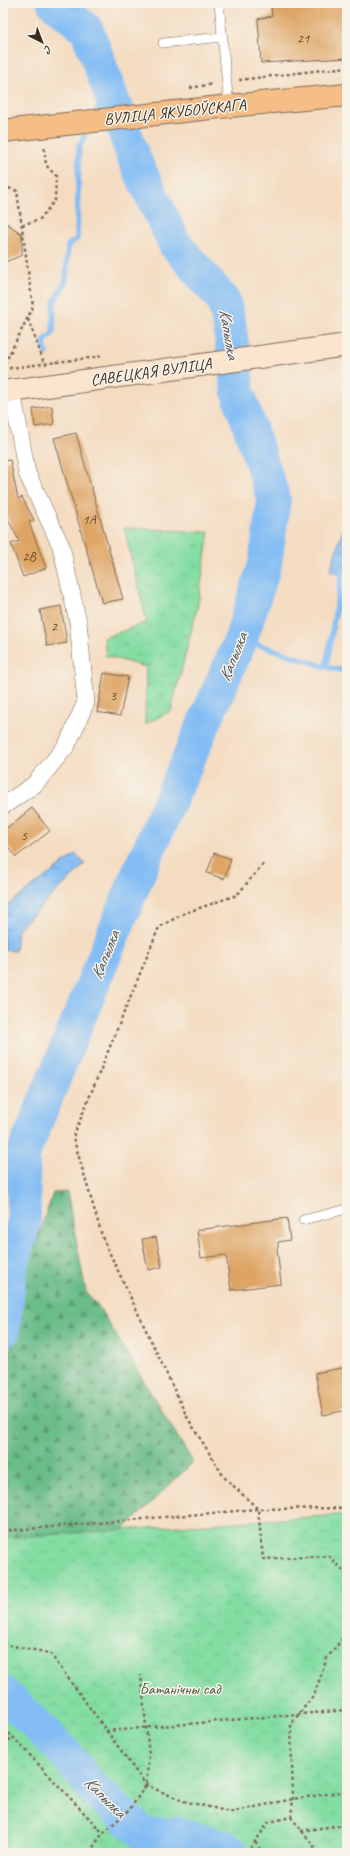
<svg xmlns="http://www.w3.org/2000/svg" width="350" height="1856" viewBox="0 0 350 1856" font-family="Caveat,sans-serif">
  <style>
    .grass { fill: url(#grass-tufts); stroke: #608460 }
    .forest { fill: url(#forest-firs); stroke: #537354 }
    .park { fill: url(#park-crowns); stroke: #608460 }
    .water { fill: url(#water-ripples); stroke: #5f7489 }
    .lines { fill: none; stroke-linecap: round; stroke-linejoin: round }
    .stream { stroke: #83bdf4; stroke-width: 5.5 }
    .river { stroke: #83bdf4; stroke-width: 34 }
    .building { fill: #dea463 }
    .service-casing { stroke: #7c6857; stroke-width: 10 }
    .minor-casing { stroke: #7c6857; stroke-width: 18 }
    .secondary-casing { stroke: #7c6857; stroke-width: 24 }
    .primary-casing { stroke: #7c6857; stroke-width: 24 }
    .path { stroke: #7c6857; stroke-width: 2.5; stroke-dasharray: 3 3; stroke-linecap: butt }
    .service { stroke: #fff; stroke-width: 9 }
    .minor { stroke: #fff; stroke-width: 17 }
    .secondary { stroke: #fbe5cf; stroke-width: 22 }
    .primary { stroke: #f6be87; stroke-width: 22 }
    .labels { text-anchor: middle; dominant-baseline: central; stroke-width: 3; stroke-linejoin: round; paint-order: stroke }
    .number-label { font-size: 14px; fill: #64482f }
    .street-label { font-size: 16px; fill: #3b2a1e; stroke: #f7f3e8 }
    .park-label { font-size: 16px; fill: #4d573f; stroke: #f7f3e8 }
    .water-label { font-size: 17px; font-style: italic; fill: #51565e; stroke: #f7f3e8 }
  </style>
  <defs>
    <pattern id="grass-tufts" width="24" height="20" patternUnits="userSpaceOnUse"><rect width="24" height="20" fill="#84dda3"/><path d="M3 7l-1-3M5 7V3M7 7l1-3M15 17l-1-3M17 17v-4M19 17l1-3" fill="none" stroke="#73be8c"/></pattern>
    <pattern id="forest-firs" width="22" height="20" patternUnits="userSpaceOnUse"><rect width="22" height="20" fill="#6bbc89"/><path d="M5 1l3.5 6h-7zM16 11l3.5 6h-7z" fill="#59996f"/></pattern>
    <pattern id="park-crowns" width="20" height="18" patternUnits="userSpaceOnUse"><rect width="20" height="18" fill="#84dda3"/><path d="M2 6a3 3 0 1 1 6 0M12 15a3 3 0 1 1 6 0" fill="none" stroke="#73be8c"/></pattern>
    <pattern id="water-ripples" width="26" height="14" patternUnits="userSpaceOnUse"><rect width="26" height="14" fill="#83bdf4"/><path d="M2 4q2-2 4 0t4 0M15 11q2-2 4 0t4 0" fill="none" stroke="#6c9ac5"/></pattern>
  </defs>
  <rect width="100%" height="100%" fill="#f7f3e8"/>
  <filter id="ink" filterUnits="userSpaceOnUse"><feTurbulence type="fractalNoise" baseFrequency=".025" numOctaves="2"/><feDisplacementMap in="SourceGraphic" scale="8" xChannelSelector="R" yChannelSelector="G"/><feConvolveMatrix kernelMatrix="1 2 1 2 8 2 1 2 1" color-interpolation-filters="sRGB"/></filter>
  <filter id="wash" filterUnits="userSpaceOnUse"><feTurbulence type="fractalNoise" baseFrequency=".012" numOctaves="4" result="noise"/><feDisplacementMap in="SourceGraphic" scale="16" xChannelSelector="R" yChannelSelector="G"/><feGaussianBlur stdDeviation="0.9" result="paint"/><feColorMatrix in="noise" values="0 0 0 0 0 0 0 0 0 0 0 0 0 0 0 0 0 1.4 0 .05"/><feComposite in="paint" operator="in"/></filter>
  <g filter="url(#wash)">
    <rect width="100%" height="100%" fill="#f4dcc1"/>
    <path class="grass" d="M124 528 209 532 198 604 171 711 145 724 146 667 106 656 104 638 147 622Z"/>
    <path class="forest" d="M67 1192 86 1292 100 1309 193 1462 122 1531 3 1589V1390L26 1272 53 1193Z"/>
    <path class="park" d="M339 1515H347V1853H3V1538Z"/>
    <path class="water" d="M347 516V576L330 571Z
      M76 854 85 864 17 930 15 951 3 950V909Z"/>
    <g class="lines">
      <path class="stream" d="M95 115 108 87
        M46 353 44 341 53 333 54 302 66 281 68 245 77 239 79 148 89 126
        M241 639 326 667 347 671
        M326 667 343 568"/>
      <path class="river" d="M3 1331 10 1272 24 1222 23 1154 141 867 241 639 265 564 274 500 238 392 230 328 224 301 175 244 136 163 87 30 54 3
        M3 1693 63 1751 94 1790 145 1835 179 1834 225 1847 232 1853"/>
    </g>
    <g id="blocks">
      <path class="building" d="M271 3H308L309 7 347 3V58L261 63 258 19 272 16Z
        M3 221 22 234V255L3 263Z
        M52 406 54 424 35 427 33 409Z
        M76 433 123 599 102 603 54 438Z
        M10 460 18 499 22 497 34 520 29 522 46 568 23 577 11 544 19 541 3 509V461Z
        M61 606 67 643 47 646 40 610Z
        M104 673 128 677 120 716 97 712Z
        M32 808 50 831 16 857 3 840V831Z
        M214 853 231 859 224 879 207 873Z
        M287 1218 290 1240 278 1242V1247L277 1248 281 1284 231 1290 226 1255 201 1258 197 1230Z
        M156 1237 162 1267 148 1270 142 1239Z
        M347 1367V1410L323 1415 315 1373Z"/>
    </g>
  </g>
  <g filter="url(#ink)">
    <use href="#blocks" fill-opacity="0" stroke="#7c6857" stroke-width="1"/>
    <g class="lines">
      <g class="service-casing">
        <path id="service" d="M219 3 229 106
          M163 43 223 37
          M303 1220 347 1209"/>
      </g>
      <g class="minor-casing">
        <path id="minor" d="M3 806 35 784 67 745 86 702 78 622 61 546 27 473 12 391"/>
      </g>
      <g class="secondary-casing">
        <path id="secondary" d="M3 392 347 345"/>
      </g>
      <g class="primary-casing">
        <path id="primary" d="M3 131 229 106 347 95"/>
      </g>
      <path class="path" d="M239 80 347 67
        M190 88 213 84
        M3 186 17 191 33 307 3 367
        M22 225 40 219 55 200 56 176 46 165 44 146
        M28 319 44 363
        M3 369 104 356
        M263 864 237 895 185 913 159 927 73 1137 103 1239 187 1417 224 1477 258 1509 263 1559 329 1556 347 1575
        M3 1531 258 1509 347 1508
        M3 1644 50 1653 146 1785 183 1801 231 1812 293 1799 347 1791
        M3 1730 11 1735 103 1833
        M106 1731 347 1710
        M3 1758 11 1735
        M291 1817 319 1853
        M301 1831 347 1824
        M255 1842 264 1853
        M83 1853 91 1850 103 1833 130 1809 146 1785 149 1756 141 1675
        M247 1853 269 1822 291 1817 293 1799 291 1724 314 1695 327 1658 347 1633"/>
      <use href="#service" class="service"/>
      <use href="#minor" class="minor"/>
      <use href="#secondary" class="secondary"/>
      <use href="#primary" class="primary"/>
    </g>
  </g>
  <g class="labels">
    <g class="number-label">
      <text x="303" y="38">21</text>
      <text x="89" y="519">1А</text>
      <text x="29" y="556">2В</text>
      <text x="54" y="626">2</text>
      <text x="113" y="695">3</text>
      <text x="24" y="835">5</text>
    </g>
    <g class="street-label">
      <text transform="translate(175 112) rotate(-6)">ВУЛІЦА ЯКУБОЎСКАГА</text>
      <text transform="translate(151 372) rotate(-8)">САВЕЦКАЯ ВУЛІЦА</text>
    </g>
    <g class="park-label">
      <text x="180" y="1689">Батанічны сад</text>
    </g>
    <g class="water-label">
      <text transform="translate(229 334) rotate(80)">Капылка</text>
      <text transform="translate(233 657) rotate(-68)">Капылка</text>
      <text transform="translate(105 955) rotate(-68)">Капылка</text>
      <text transform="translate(105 1797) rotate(45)">Капылка</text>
    </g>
  </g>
  <rect width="350" height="1856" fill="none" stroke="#f7f3e8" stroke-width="16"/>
  <g transform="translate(42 42) rotate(138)" stroke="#f7f3e8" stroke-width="3" paint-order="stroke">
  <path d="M0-3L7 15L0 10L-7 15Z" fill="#3b2a1e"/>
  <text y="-6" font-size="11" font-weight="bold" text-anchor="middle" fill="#3b2a1e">С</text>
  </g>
</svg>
